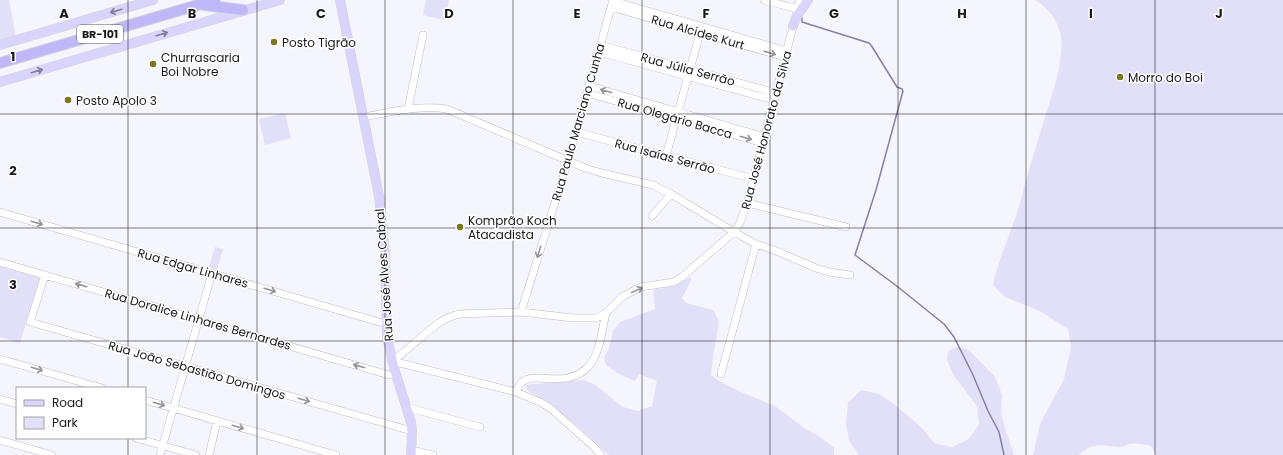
<svg xmlns="http://www.w3.org/2000/svg" width="1283" height="455" viewBox="0 0 1283 455" font-family="Poppins,sans-serif">
  <style>
    .green { fill: #e2e0f9 }
    .lines { fill: none; stroke-linecap: round; stroke-linejoin: round }
    .stream { stroke: #8481a5; stroke-width: 1.5 }
    .minor-casing { stroke: #bdbccb; stroke-width: 8 }
    .major-casing { stroke: #d5d5d6; stroke-width: 10 }
    .highway-casing { stroke: #d5d5d6; stroke-width: 12 }
    .minor { stroke: #fff; stroke-width: 7 }
    .major { stroke: #d8d4fb; stroke-width: 9 }
    .highway { stroke: #beb8f9; stroke-width: 10 }
    .oneway { stroke: #827f97 }
    .oneway2 { stroke: #979799 }
    .grid { fill: none; stroke: #18181d; stroke-width: 1; stroke-opacity: 0.55 }
    .poi-dot { fill: #78771d; stroke: #fff; stroke-width: 1.5 }
    .labels { text-anchor: middle; dominant-baseline: central; stroke-width: 3; stroke-linejoin: round; paint-order: stroke }
    .shield { fill: #fff; stroke: #5d5d61; stroke-width: 1 }
    .shield-label { font-size: 11px; font-weight: bold; fill: #18181d }
    .street-label { font-size: 12px; fill: #18181d; stroke: #fff }
    .poi-label { font-size: 12px; fill: #18181d; stroke: #fff; text-anchor: start }
    .grid-label { font-size: 13px; text-anchor: middle; font-weight: bold; fill: #18181d; stroke: #fff; stroke-width: 3; stroke-linejoin: round; paint-order: stroke }
  </style>
  <rect width="100%" height="100%" fill="#f5f5fe"/>
  <path class="green" d="M0 0H9L16 37 0 41Z
    M426 0H449L444 20 423 15Z
    M1035 0H1283V455H1155V453L1151 446C1143 444 1137 443 1129 444 1126 445 1123 447 1120 447 1103 446 1093 441 1079 455H1033L1040 424 1064 379 1071 346 1068 329 1040 311 1005 297 993 285C1000 252 1017 221 1024 187 1031 163 1038 140 1045 117 1052 96 1066 54 1060 33 1056 17 1049 9 1035 0Z
    M285 113 291 138 265 145 259 119Z
    M215 247 223 249 217 270 209 267Z
    M0 266 40 278 20 343 0 337Z
    M691 277V280L682 298 686 303 713 310 719 321 713 357 711 375 719 381 741 392 775 406 804 428 820 437 834 448V455H609L576 425 549 403 528 391 525 386 533 384 584 380 594 384 623 407 638 411 652 406 657 381 639 374 635 381 619 374 606 365 604 358 609 348 613 331 620 322 655 309 653 290 673 286Z
    M959 346 970 351 995 377 1002 395 1001 414 1006 431 1014 455H859L849 441 846 422 848 403 861 390 879 394 894 404 922 428 934 443 952 447 969 439 979 424 977 406 954 376 947 360 948 351Z"/>
  <g class="lines">
    <path class="stream" d="M802 18V22L869 43 871 45 897 87 902 89 903 91 876 190 855 255 898 287 944 324 954 337 973 375 988 411 999 432 1004 455"/>
    <g class="minor-casing">
      <path id="minor" d="M764 0 798 9
        M613 1 787 51
        M611 7 785 57
        M600 45 776 93
        M599 52 774 100
        M589 86 765 137
        M587 93 763 143
        M408 109 423 35
        M363 117C391 112 419 105 447 109L585 168 602 173 653 185 671 194 734 232 756 244 774 250 816 268 829 272 850 275
        M576 132 754 179
        M666 156 700 33
        M747 203 846 227
        M0 212 386 324
        M652 216 671 194
        M0 262 389 375H396
        M45 275 30 322 412 431
        M521 312 568 161 613 0
        M0 359 102 388
        M392 361C399 356 406 351 412 345 427 333 439 319 459 314L521 312 573 318H596L606 313 622 297 640 287 674 282 682 277 734 232 740 223 747 203 800 0
        M392 361 516 392 542 403 550 408 593 446 601 455
        M721 374 756 244
        M516 392C518 389 519 384 522 382 536 371 565 389 587 368 600 356 602 329 606 313
        M0 399 17 404
        M145 400 336 455
        M406 407 480 427
        M136 438 196 455
        M0 440 52 455
        M411 450 433 455
        M160 455 212 273
        M209 455 217 421"/>
    </g>
    <g class="major-casing">
      <path id="major" d="M340 0 379 196 385 254 387 337 394 368 411 422 412 431 411 455
        M793 26 797 16 808 0
        M0 45 153 0
        M0 82 280 0"/>
    </g>
    <g class="highway-casing">
      <path id="highway" d="M204 5 243 10
        M0 63 215 0"/>
    </g>
    <use href="#minor" class="minor"/>
    <use href="#major" class="major"/>
    <use href="#highway" class="highway"/>
  </g>
  <defs><path id="oneway-shaft" d="M-6 0H5M1.5-3L5.5 0L1.5 3" fill="none" stroke-width="1.6" stroke-linecap="round" stroke-linejoin="round"/></defs>
  <g class="oneway">
    <use href="#oneway-shaft" transform="translate(116 11) rotate(164)"/>
    <use href="#oneway-shaft" transform="translate(162 34) rotate(-16)"/>
    <use href="#oneway-shaft" transform="translate(37 71) rotate(-16)"/>
  </g>
  <g class="oneway2">
    <use href="#oneway-shaft" transform="translate(770 53) rotate(16)"/>
    <use href="#oneway-shaft" transform="translate(606 91) rotate(-164)"/>
    <use href="#oneway-shaft" transform="translate(746 138) rotate(16)"/>
    <use href="#oneway-shaft" transform="translate(37 223) rotate(16)"/>
    <use href="#oneway-shaft" transform="translate(539 252) rotate(107)"/>
    <use href="#oneway-shaft" transform="translate(81 285) rotate(-164)"/>
    <use href="#oneway-shaft" transform="translate(270 290) rotate(16)"/>
    <use href="#oneway-shaft" transform="translate(637 290) rotate(-24)"/>
    <use href="#oneway-shaft" transform="translate(359 366) rotate(-164)"/>
    <use href="#oneway-shaft" transform="translate(37 369) rotate(16)"/>
    <use href="#oneway-shaft" transform="translate(304 400) rotate(16)"/>
    <use href="#oneway-shaft" transform="translate(159 404) rotate(16)"/>
    <use href="#oneway-shaft" transform="translate(238 427) rotate(16)"/>
  </g>
  <path class="grid" d="M128 0V388M257 0V455M385 0V455M513 0V455M642 0V455M770 0V455M898 0V455M1026 0V455M1155 0V455M0 114H1283M0 228H1283M0 341H1283M128 438V455"/>
  <g class="poi-dot">
    <circle cx="274" cy="42" r="4"/>
    <circle cx="153" cy="64" r="4"/>
    <circle cx="1120" cy="77" r="4"/>
    <circle cx="68" cy="100" r="4"/>
    <circle cx="460" cy="227" r="4"/>
  </g>
  <g class="labels">
    <rect class="shield" x="77" y="25" width="46" height="18" rx="3"/>
    <g class="shield-label">
      <text x="100" y="34">BR-101</text>
    </g>
    <g class="street-label">
      <text transform="translate(698 32) rotate(16)">Rua Alcides Kurt</text>
      <text transform="translate(688 69) rotate(15)">Rua Júlia Serrão</text>
      <text transform="translate(675 118) rotate(16)">Rua Olegário Bacca</text>
      <text transform="translate(578 122) rotate(-74)">Rua Paulo Marciano Cunha</text>
      <text transform="translate(766 130) rotate(-75)">Rua José Honorato da Silva</text>
      <text transform="translate(665 156) rotate(15)">Rua Isaías Serrão</text>
      <text transform="translate(193 268) rotate(16)">Rua Edgar Linhares</text>
      <text transform="translate(384 275) rotate(-94)">Rua José Alves Cabral</text>
      <text transform="translate(198 319) rotate(16)">Rua Doralice Linhares Bernardes</text>
      <text transform="translate(197 370) rotate(16)">Rua João Sebastião Domingos</text>
    </g>
    <g class="poi-label">
      <text x="282" y="42">Posto Tigrão</text>
      <text x="161" y="57">Churrascaria<tspan x="161" dy="14">Boi Nobre</tspan></text>
      <text x="1128" y="77">Morro do Boi</text>
      <text x="76" y="100">Posto Apolo 3</text>
      <text x="468" y="220">Komprão Koch<tspan x="468" dy="14">Atacadista</tspan></text>
    </g>
  </g>
  <g class="grid-label">
    <text x="64" y="18">A</text>
    <text x="192" y="18">B</text>
    <text x="321" y="18">C</text>
    <text x="449" y="18">D</text>
    <text x="577" y="18">E</text>
    <text x="706" y="18">F</text>
    <text x="834" y="18">G</text>
    <text x="962" y="18">H</text>
    <text x="1091" y="18">I</text>
    <text x="1219" y="18">J</text>
    <text x="13" y="61">1</text>
    <text x="13" y="175">2</text>
    <text x="13" y="289">3</text>
  </g>
  <rect x="16" y="387" width="130" height="52" fill="#ffffff" stroke="#a3a3a5"/>
  <rect x="24" y="400" width="20" height="6" fill="#d8d4fb" stroke="#a3a3a5"/>
  <text x="52" y="407" font-size="12" fill="#18181d">Road</text>
  <rect x="24" y="417" width="20" height="12" fill="#e2e0f9" stroke="#a3a3a5"/>
  <text x="52" y="427" font-size="12" fill="#18181d">Park</text>
</svg>
